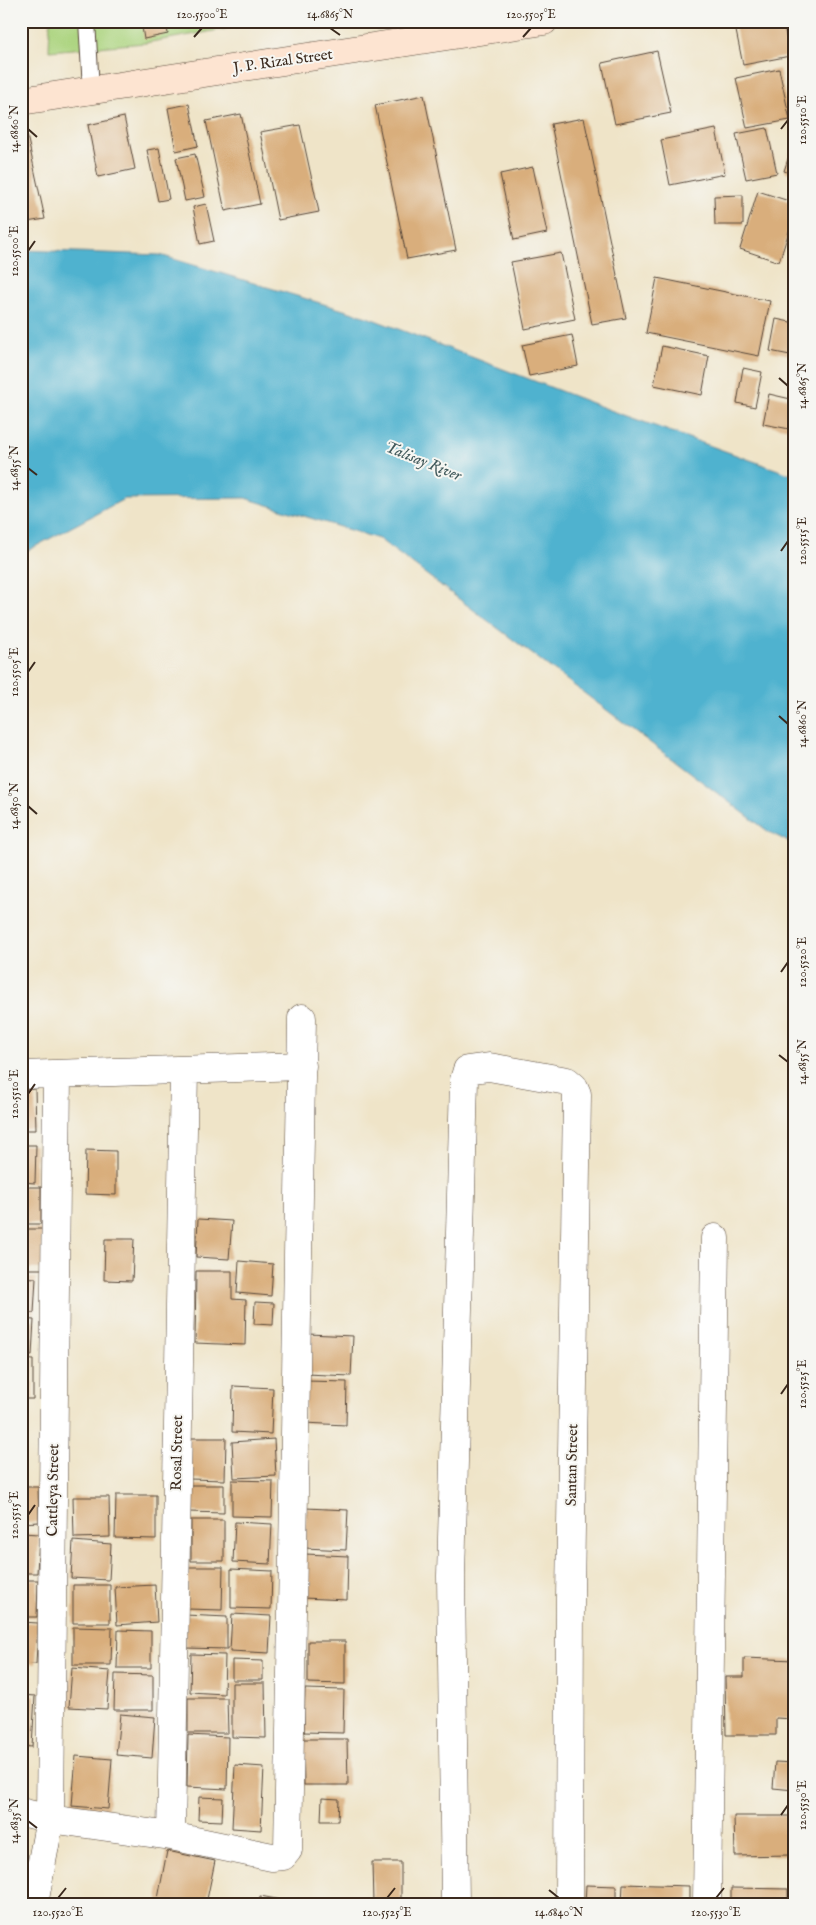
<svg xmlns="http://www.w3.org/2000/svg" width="816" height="1925" viewBox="0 0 816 1925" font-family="'IM FELL English',serif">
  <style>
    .green { fill: #acd47f; stroke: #747f4e }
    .water { fill: #50b2cf; stroke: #466e76 }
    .building { fill: #d9ae7b }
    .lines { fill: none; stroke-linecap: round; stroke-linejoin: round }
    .lane-casing { stroke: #564638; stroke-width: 18 }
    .street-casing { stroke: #564638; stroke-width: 29 }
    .secondary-casing { stroke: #564638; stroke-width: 29 }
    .lane { stroke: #fff; stroke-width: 16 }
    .street { stroke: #fff; stroke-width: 28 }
    .secondary { stroke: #fde4d1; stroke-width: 28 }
    .ticks { fill: none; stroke: #3b2a1e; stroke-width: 2 }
    .labels { text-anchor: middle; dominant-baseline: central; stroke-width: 4; stroke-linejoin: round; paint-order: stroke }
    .street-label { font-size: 15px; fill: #3b2a1e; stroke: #f6f6f2 }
    .water-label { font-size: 16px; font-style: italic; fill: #425a5c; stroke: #f6f6f2 }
    .neatline { fill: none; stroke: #3b2a1e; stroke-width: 2 }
    .ticks-label { font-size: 12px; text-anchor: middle; fill: #3b2a1e }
  </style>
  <rect width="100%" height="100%" fill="#f6f6f2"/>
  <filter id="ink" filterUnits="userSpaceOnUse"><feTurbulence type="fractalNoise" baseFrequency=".02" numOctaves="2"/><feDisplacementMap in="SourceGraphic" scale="10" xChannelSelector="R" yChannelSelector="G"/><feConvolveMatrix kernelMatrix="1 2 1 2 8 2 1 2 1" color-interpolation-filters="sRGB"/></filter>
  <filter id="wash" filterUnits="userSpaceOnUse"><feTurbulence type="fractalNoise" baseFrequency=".0096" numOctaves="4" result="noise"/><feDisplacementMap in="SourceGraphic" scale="20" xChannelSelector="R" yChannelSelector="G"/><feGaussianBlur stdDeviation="1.12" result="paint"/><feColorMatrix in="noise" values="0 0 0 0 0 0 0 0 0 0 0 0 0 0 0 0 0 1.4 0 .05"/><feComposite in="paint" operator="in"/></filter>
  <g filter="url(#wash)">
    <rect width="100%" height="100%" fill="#efe4c8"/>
    <path class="green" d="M50 21H270L145 43 49 51Z"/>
    <path class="water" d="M21 250 160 255 367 317 610 410 795 476V845L769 832 379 539 245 498 124 499 21 554Z"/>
    <g id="blocks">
      <path class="building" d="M141 21H166L168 34 144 39Z
        M734 21H783L790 56 743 65Z
        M657 51 671 113 615 124 602 63Z
        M779 69 790 120 747 128 736 78Z
        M424 95 456 250 407 259 375 105Z
        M189 104 198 146 176 151 168 108Z
        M241 114 260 204 225 211 206 121Z
        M124 117 135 169 98 177 88 125Z
        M584 118 626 318 592 324 551 124Z
        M300 125 319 212 278 220 260 132Z
        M767 128 777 173 746 179 736 134Z
        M716 129 725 174 670 185 661 140Z
        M27 135 45 219 21 223V136Z
        M792 147 795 148V175L784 171Z
        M159 148 169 199 158 201 147 150Z
        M195 154 205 197 185 201 176 158Z
        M533 167 547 233 514 240 500 174Z
        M758 191 795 203V213L779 262 740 249Z
        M743 195V225H715L714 196Z
        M206 204 214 241 200 244 193 207Z
        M561 253 575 319 525 329 511 262Z
        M657 278 770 301 759 356 646 333Z
        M776 319 795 323V356L770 351Z
        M572 335 578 366 529 376 522 345Z
        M662 346 709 356 702 395 654 385Z
        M743 368 762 372 755 407 737 403Z
        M793 369H795V388L789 386Z
        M769 394 795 400V430L763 424Z
        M35 1089 36 1130H21V1090Z
        M21 1145H36L35 1183 21 1182Z
        M86 1150 116 1151V1195L85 1194Z
        M21 1187H41V1224H21Z
        M198 1219 232 1221 229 1259 196 1257Z
        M21 1229H42L43 1269H21Z
        M105 1239H134L132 1281 104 1280Z
        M239 1261 273 1264 271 1296 237 1293Z
        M196 1271H232V1299L246 1300 245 1345 195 1343Z
        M21 1277 36 1278 34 1313 21 1312Z
        M255 1302 274 1303 273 1325 254 1324Z
        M21 1319 34 1320 32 1355 21 1354Z
        M308 1334 353 1336 351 1376 306 1374Z
        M21 1359 33 1360V1399H21Z
        M306 1381 347 1382 346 1425 304 1423Z
        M233 1386 273 1388 271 1434 232 1432Z
        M189 1438H226L225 1480 189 1479Z
        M274 1439 276 1476 234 1478 232 1442Z
        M232 1480 273 1481 272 1517 232 1516Z
        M190 1485H224V1513L189 1512Z
        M21 1487H38L39 1522 21 1523Z
        M116 1495H156V1539L115 1538Z
        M73 1497H109L110 1537 74 1538Z
        M306 1508 348 1510 346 1550 305 1548Z
        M191 1520H224V1561H191Z
        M235 1522 272 1524 270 1564 233 1562Z
        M21 1533 39 1534 37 1573H21Z
        M73 1541 111 1544 109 1580 71 1578Z
        M305 1554 348 1556 347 1600 303 1598Z
        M188 1567H223L222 1610 187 1609Z
        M231 1569 272 1571 271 1609 231 1608Z
        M21 1580H38L37 1617H21Z
        M73 1585H110V1623H73Z
        M155 1585 157 1622 117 1625 115 1587Z
        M232 1614 271 1616 269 1653 230 1651Z
        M185 1615 227 1617V1649L185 1648Z
        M21 1622 38 1623 36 1664 21 1663Z
        M73 1627 112 1628 111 1665H73Z
        M118 1630 151 1631V1668H117Z
        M308 1641H345V1684L308 1683Z
        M191 1654 225 1655 224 1694 190 1692Z
        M744 1658 795 1660 793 1719 776 1718V1735H726L725 1677H744Z
        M232 1660 263 1661V1680H232Z
        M72 1668 110 1671 107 1709 69 1707Z
        M115 1674 153 1675V1710H114Z
        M232 1683H265L266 1738 232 1737Z
        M305 1689 344 1690 343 1733 304 1732Z
        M21 1695 35 1696 32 1747 21 1746Z
        M188 1698H227L228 1733H188Z
        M120 1714 155 1717 152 1758 116 1755Z
        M188 1735 228 1737 227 1789 187 1787Z
        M303 1739H347L348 1785H304Z
        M76 1756 112 1759 108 1809 72 1806Z
        M775 1762 795 1763 794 1790 773 1788Z
        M235 1765 264 1767 261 1830 232 1828Z
        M199 1797 223 1798 222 1821 198 1820Z
        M322 1798 339 1799 338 1821H321Z
        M734 1816H790L791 1855 735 1856Z
        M167 1851 215 1861 206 1904H157Z
        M372 1862H401V1904H373Z
        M623 1884 689 1886V1904H622Z
        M586 1885 616 1886V1904H585Z
        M731 1888 788 1889V1904H731Z
        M260 1896 298 1903V1904H259Z"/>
    </g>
  </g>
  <g filter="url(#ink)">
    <use href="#blocks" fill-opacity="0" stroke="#564638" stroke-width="1"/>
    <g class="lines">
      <g class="lane-casing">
        <path id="lane" d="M87 21 91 89"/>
      </g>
      <g class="street-casing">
        <path id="street" d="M21 1075 302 1066
          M21 1812 50 1819 171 1836 272 1857 283 1856 288 1850 302 1018
          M171 1836 184 1070
          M34 1904 50 1819 57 1074
          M455 1904 451 1576 464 1080 467 1070 489 1067 567 1081 574 1087 577 1094 570 1599 569 1904
          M707 1904 715 1238"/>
      </g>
      <g class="secondary-casing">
        <path id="secondary" d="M21 101 544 21"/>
      </g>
      <use href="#lane" class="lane"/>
      <use href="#street" class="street"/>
      <use href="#secondary" class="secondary"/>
    </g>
  </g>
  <path class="ticks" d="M330 28 340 35M194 37 202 28M523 37 531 28M28 129 37 137M781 129 788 120M28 251 35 241M779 378 788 386M28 468 37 475M781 551 788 541M28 672 35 662M779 716 788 724M28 806 37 814M781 972 788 962M779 1055 788 1062M28 1094 35 1084M781 1394 788 1384M28 1515 35 1505M781 1815 788 1805M28 1821 37 1828M549 1890 559 1898M58 1898 66 1888M387 1898 395 1888M716 1898 724 1888"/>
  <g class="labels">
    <g class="street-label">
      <text transform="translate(283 61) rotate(-8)">J. P. Rizal Street</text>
      <text transform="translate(177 1453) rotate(-89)">Rosal Street</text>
      <text transform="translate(572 1465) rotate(-89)">Santan Street</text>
      <text transform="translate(53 1490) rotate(-89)">Cattleya Street</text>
    </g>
    <g class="water-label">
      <text transform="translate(423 462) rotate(22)">Talisay River</text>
    </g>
  </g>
  <rect width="816" height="1925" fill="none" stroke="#f6f6f2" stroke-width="55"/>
  <rect x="28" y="28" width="760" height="1870" class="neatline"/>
  <g class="ticks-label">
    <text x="202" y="18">120.5500°E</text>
    <text x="330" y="18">14.6865°N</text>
    <text x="531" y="18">120.5505°E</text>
    <text transform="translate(802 120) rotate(-90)" y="4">120.5510°E</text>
    <text transform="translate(14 129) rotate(-90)" y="4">14.6860°N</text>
    <text transform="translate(14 251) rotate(-90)" y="4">120.5500°E</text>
    <text transform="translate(802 386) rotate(-90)" y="4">14.6865°N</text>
    <text transform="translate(14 468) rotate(-90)" y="4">14.6855°N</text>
    <text transform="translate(802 541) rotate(-90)" y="4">120.5515°E</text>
    <text transform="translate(14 672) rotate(-90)" y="4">120.5505°E</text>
    <text transform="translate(802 724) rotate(-90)" y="4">14.6860°N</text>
    <text transform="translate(14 806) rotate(-90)" y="4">14.6850°N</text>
    <text transform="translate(802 962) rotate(-90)" y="4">120.5520°E</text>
    <text transform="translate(802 1062) rotate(-90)" y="4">14.6855°N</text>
    <text transform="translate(14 1094) rotate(-90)" y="4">120.5510°E</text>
    <text transform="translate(802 1384) rotate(-90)" y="4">120.5525°E</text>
    <text transform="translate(14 1515) rotate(-90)" y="4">120.5515°E</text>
    <text transform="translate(802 1805) rotate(-90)" y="4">120.5530°E</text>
    <text transform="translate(14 1821) rotate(-90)" y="4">14.6835°N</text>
    <text x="58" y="1916">120.5520°E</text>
    <text x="387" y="1916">120.5525°E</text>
    <text x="559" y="1916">14.6840°N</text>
    <text x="716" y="1916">120.5530°E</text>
  </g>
</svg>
